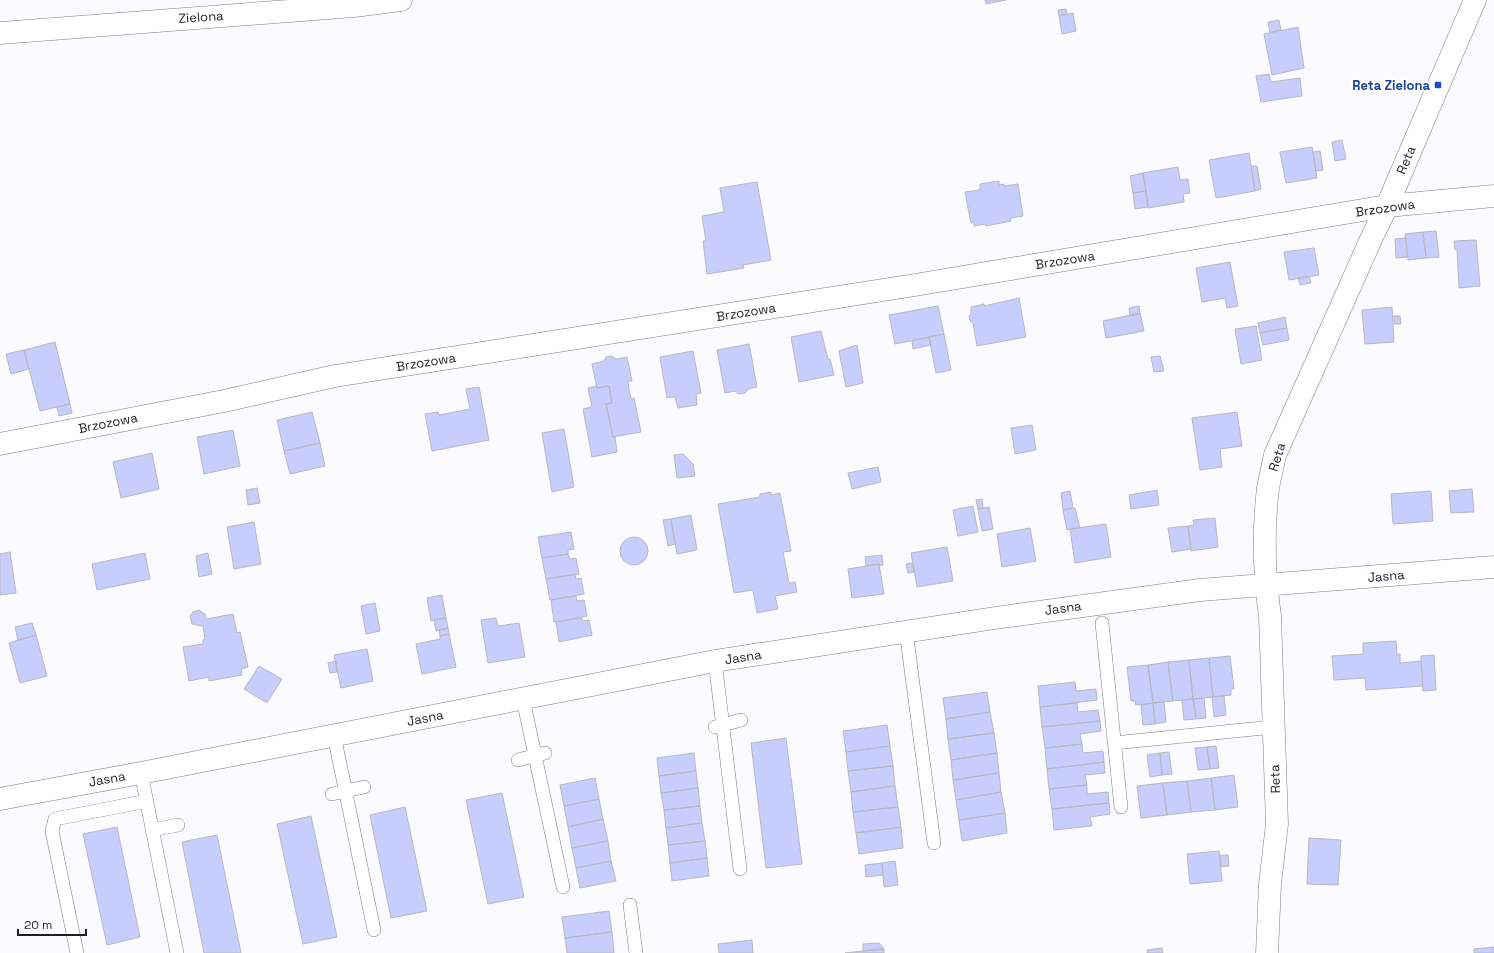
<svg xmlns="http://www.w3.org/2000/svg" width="1494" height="953" viewBox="0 0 1494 953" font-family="'Space Grotesk',sans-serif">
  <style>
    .building { fill: #c7cdfc; stroke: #b8b9be }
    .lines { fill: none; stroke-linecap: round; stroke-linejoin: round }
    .lane-casing { stroke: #7b7c81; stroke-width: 14 }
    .street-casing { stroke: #7b7c81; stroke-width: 23 }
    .lane { stroke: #fff; stroke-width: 13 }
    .street { stroke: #fff; stroke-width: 22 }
    .transit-dot { fill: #1a4fb4; stroke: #fff; stroke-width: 1.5 }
    .labels { text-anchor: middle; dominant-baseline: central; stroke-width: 4; stroke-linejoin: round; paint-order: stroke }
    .street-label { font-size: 13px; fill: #1e1f21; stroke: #fff }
    .transit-label { font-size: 13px; font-weight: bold; fill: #164399; stroke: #fff; text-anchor: end }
  </style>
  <rect width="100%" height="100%" fill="#fafaff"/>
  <path class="building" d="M985 0H1006L986 4Z
    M1066 9 1067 14 1059 16 1058 10Z
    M1073 13 1076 31 1062 34 1059 16Z
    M1279 20 1281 30 1270 32 1268 22Z
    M1298 27 1304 68 1272 75 1264 34Z
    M1269 74 1271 82 1300 78 1302 96 1261 102 1256 76Z
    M1342 140 1346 159 1335 161 1332 142Z
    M1312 147 1317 178 1286 183 1280 152Z
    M1320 151 1323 170 1316 171 1313 152Z
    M1249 153 1255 191 1216 198 1209 160Z
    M1251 166H1257L1261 189 1255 191Z
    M1178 167 1180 180 1188 179 1190 193 1183 194 1184 202 1148 208 1143 173Z
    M1143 173 1146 191 1133 193 1130 176Z
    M999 181V185L1004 184V186L1018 184 1023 216 1010 218 1011 221 986 226 985 224 974 226V222L971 223 965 192 980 190V184Z
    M757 182 771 260 743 265 744 268 707 274 703 241H706L702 216 724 212 720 188Z
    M1146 191 1148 207 1135 209 1133 193Z
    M1436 231 1439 257 1426 258 1423 232Z
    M1423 232 1426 258 1408 260 1405 234Z
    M1406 238 1407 257 1396 258 1395 239Z
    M1476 240 1480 286 1459 288 1457 249 1455 250 1454 241Z
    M1314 248 1319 275 1289 280 1284 252Z
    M1230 262 1238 306 1227 308 1225 298 1202 302 1196 268Z
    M1309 276 1311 283 1300 285 1298 278Z
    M1019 298 1026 337 977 346 973 323 970 321 969 316 971 314V307L984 304V306Z
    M938 306 944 334 895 344 889 315Z
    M1139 306 1140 314 1130 316 1129 308Z
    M1392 307 1394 342 1365 344 1362 310Z
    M1140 313 1144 331 1106 338 1103 321Z
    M1394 316H1400L1401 324H1394Z
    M1285 317 1287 328 1260 333 1258 323Z
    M1256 326 1262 360 1241 364 1235 329Z
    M1287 328 1289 340 1263 345 1260 333Z
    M821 331 828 359H830L834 375 799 382 791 337Z
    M944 334 951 370 936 373 929 337Z
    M929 337 931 345 913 349 912 341Z
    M55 342 70 404 40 411 24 350Z
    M749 344 757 387 748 389 745 393 739 394 735 391 725 393 717 350Z
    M857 345 863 383 846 387 839 351Z
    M24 350 29 369 11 374 6 354Z
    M693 351 701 393 696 394 697 405 678 408 675 397 667 398 660 357Z
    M612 356 616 359 627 357 632 381H628L629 390 631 399 634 398 641 432 613 437 606 404 612 403 609 386 597 388 592 364 604 361 606 357Z
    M1160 356 1164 371 1154 372 1151 357Z
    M597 386V388L609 386 612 403 606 404 613 437H615L617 452 592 457 583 409 592 407 588 388Z
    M479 387 489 440 432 451 425 414 438 412 439 415 470 409 466 389Z
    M70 404 72 413 59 416 57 407Z
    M312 412 320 443 284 451 277 420Z
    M1237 412 1242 446 1220 449 1222 467 1200 470 1192 418Z
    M1032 425 1036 450 1015 454 1011 428Z
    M564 429 574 487 552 492 542 433Z
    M233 430 240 466 204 474 197 437Z
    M320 443 325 466 290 474 284 451Z
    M152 453 159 489 121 498 113 462Z
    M683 454 693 464 695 476 677 478 674 455Z
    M878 467 881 482 852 489 848 473Z
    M257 488 260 503 248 505 246 490Z
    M1472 489 1474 512 1451 513 1449 491Z
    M1157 490 1159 505 1131 509 1129 495Z
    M1070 491 1073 508 1063 510 1061 493Z
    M1431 491 1433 521 1393 524 1391 494Z
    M771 492V495L780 493 791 551 783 552 789 583 795 582 797 592 775 596 778 609 757 613 753 590 734 593 718 504 760 497V494Z
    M982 499 983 508 978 509 976 500Z
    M973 506 978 532 958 536 953 510Z
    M989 507 993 529 982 531 978 509Z
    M1075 508 1080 528 1067 530 1063 510Z
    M691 515 697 550 677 554 671 519Z
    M1215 518 1218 547 1191 551 1188 526 1194 525 1193 520Z
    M671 519 675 544 668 546 663 520Z
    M254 522 261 564 234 569 227 527Z
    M1106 524 1111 557 1075 563 1070 529Z
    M1188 526 1191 549 1172 552 1168 528Z
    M1030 528 1036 561 1002 567 997 534Z
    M571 532 574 549 568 550V554L542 558 538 537Z
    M620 551a14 14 0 1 1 28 0a14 14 0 1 1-28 0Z
    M947 547 953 581 917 587 911 553Z
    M10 552 16 593 0 595V554Z
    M145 553 150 579 97 590 92 564Z
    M208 553 212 574 199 577 196 556Z
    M568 554 570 559 576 558 579 574 546 579 542 558Z
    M882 555 883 565 879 566V564L866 566 865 557Z
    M912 563 914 572 908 573 906 564Z
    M879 564 884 594 852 598 848 569Z
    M575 574 576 579 581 578 584 594 550 600 546 579Z
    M442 595 446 618 431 621 427 598Z
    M576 596 577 601 584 600 587 616 554 622 551 600Z
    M375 603 380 631 366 634 361 606Z
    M199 610 205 614 206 619 233 614 237 633 240 632 248 667 241 669 242 675 209 681V677L189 681 183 647 203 644V640L205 639 203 626 192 624 190 616 193 612Z
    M446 618 448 628 436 631 434 620Z
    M496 618 498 626 519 623 525 657 488 663 481 620Z
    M582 618V621L589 620 592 635 559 642 556 622Z
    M32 623 36 635 18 640 15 627Z
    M448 628 449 634 440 636 439 630Z
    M449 634 456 667 422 674 416 644 440 639V636Z
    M36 635 47 676 20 683 9 643Z
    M1396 641 1397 655 1400 654V663L1421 661 1423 686 1366 690 1365 678 1334 680 1332 656 1363 654V643Z
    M367 649 373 681 341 688 334 655Z
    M1434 655 1436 690 1423 691 1421 656Z
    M1230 656 1234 689H1231V695L1213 697 1209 658Z
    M1209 658 1213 697 1193 699 1189 660Z
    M1189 660 1193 699 1173 701 1168 662Z
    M336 661 337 672 330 673 328 663Z
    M1168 662 1173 701 1153 703 1148 665Z
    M1148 665 1153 703 1136 705 1135 701H1131L1127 667Z
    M259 666 282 679 267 703 244 689Z
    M1075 682 1076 691 1096 689 1097 700 1040 707 1038 686Z
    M987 692 990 712 946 719 943 698Z
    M1224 696 1226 715 1214 717 1212 697Z
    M1204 698 1206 718 1196 719 1193 699Z
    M1193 699 1196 719 1184 720 1182 700Z
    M1164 702 1166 722 1155 724 1153 703Z
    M1077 703 1078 712 1098 710 1100 721 1042 727 1040 707Z
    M1153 703 1155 724 1143 725 1141 705Z
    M990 712 994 733 948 739 946 719Z
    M1100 721 1101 731 1080 734 1082 744 1045 748 1042 727Z
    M887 725 890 746 846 752 843 731Z
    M994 733 997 753 951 760 948 739Z
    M786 738 802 864 766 868 751 743Z
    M1082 744 1083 753 1103 751 1104 762 1047 769 1045 748Z
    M890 746 893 766 848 771 846 752Z
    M1216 746 1219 768 1210 769 1207 747Z
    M1207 747 1210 769 1198 770 1195 748Z
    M1169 752 1172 774 1162 775 1160 753Z
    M694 753 696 771 659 776 657 758Z
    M997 753 999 773 953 780 951 760Z
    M1160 753 1162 775 1150 777 1147 755Z
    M1104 762 1105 773 1085 775 1087 785 1049 789 1047 769Z
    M893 766 895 786 851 792 848 771Z
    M696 771 698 788 661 793 659 776Z
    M999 773 1001 792 956 800 953 780Z
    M1234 775 1238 807 1215 810 1211 778Z
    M595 778 599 799 564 806 560 785Z
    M1211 778 1215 810 1191 812 1187 781Z
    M1187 781 1191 812 1167 815 1163 783Z
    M1163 783 1167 815 1141 818 1137 786Z
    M1087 785V794L1108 792 1109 803 1052 809 1049 789Z
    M895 786 898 807 853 812 851 792Z
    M698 788 700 806 664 810 661 793Z
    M1001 792 1005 813 959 820 956 800Z
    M502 793 524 897 488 904 466 800Z
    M599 799 603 819 568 827 564 806Z
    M1109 803 1110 814 1090 817 1092 826 1054 830 1052 809Z
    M700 806 702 823 666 828 664 810Z
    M405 807 427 911 391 918 370 815Z
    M898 807 901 827 856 833 853 812Z
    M1005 813 1007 833 962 841 959 820Z
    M311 816 337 937 303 944 277 824Z
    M603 819 608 841 572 848 568 827Z
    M702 823 705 841 668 845 666 828Z
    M117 827 140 937 107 945 83 834Z
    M901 827 903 848 859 854 856 833Z
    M217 835 241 953H204L182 842Z
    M1309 838 1341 840 1338 885 1307 884Z
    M608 841 611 861 576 868 572 848Z
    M705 841 707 858 670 863 668 845Z
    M1219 851 1222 881 1190 884 1187 854Z
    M1220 855H1228L1229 866 1221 867Z
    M707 858 709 876 672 881 670 863Z
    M611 861 616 881 580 888 576 868Z
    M895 861 898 885 884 887 882 863Z
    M882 863 883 875 866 877 865 865Z
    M609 911 612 932 565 938 562 917Z
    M612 932 614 953H567L565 938Z
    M752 940 753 953H719L718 944Z
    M879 943 884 949 863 951V944Z
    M1494 947V953H1474V949Z
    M1162 948 1163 953H1147V950Z
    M884 949V953H845L863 951Z"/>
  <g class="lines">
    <g class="lane-casing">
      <path id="lane" d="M1102 623 1121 807
        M906 631 934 843
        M715 661 740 869
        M523 699 563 887
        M715 727 741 720
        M334 735 374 930
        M1114 743 1273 727
        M518 760 545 753
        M141 773 177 953
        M332 794 364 787
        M152 830 178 825
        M630 905 636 953
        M77 953 52 831 55 819 147 801"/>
    </g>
    <g class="street-casing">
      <path id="street" d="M0 33 354 6 401 0
        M0 444 224 401 335 376 915 285 1387 206 1494 196
        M0 799 141 773 715 661 995 618 1200 590 1494 567
        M1267 953 1270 884 1277 824 1270 616C1264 574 1263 530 1268 488 1270 477 1273 465 1275 455L1372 237 1387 206 1475 0"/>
    </g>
    <use href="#lane" class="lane"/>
    <use href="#street" class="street"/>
  </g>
  <rect class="transit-dot" x="1434" y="81" width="8" height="8" rx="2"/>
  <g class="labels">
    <g class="street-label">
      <text transform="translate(201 17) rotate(-4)">Zielona</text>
      <text transform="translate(1406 160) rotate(-67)">Reta</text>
      <text transform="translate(1385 208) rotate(-8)">Brzozowa</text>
      <text transform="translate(1065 260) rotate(-9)">Brzozowa</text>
      <text transform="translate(746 312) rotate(-9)">Brzozowa</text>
      <text transform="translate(426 362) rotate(-9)">Brzozowa</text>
      <text transform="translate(108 423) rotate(-11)">Brzozowa</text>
      <text transform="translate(1277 457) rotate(-73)">Reta</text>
      <text transform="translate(1386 576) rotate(-5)">Jasna</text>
      <text transform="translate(1063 608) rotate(-8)">Jasna</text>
      <text transform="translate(743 657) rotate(-9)">Jasna</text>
      <text transform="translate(425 718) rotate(-11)">Jasna</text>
      <text transform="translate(107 779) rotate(-10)">Jasna</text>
      <text transform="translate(1275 779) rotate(-92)">Reta</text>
    </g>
    <g class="transit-label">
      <text x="1430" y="85">Reta Zielona</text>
    </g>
  </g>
  <path d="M18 929v6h68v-6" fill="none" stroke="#1e1f21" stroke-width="2"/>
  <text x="24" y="929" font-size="12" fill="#1e1f21" stroke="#ffffff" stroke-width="3" paint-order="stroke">20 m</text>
</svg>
